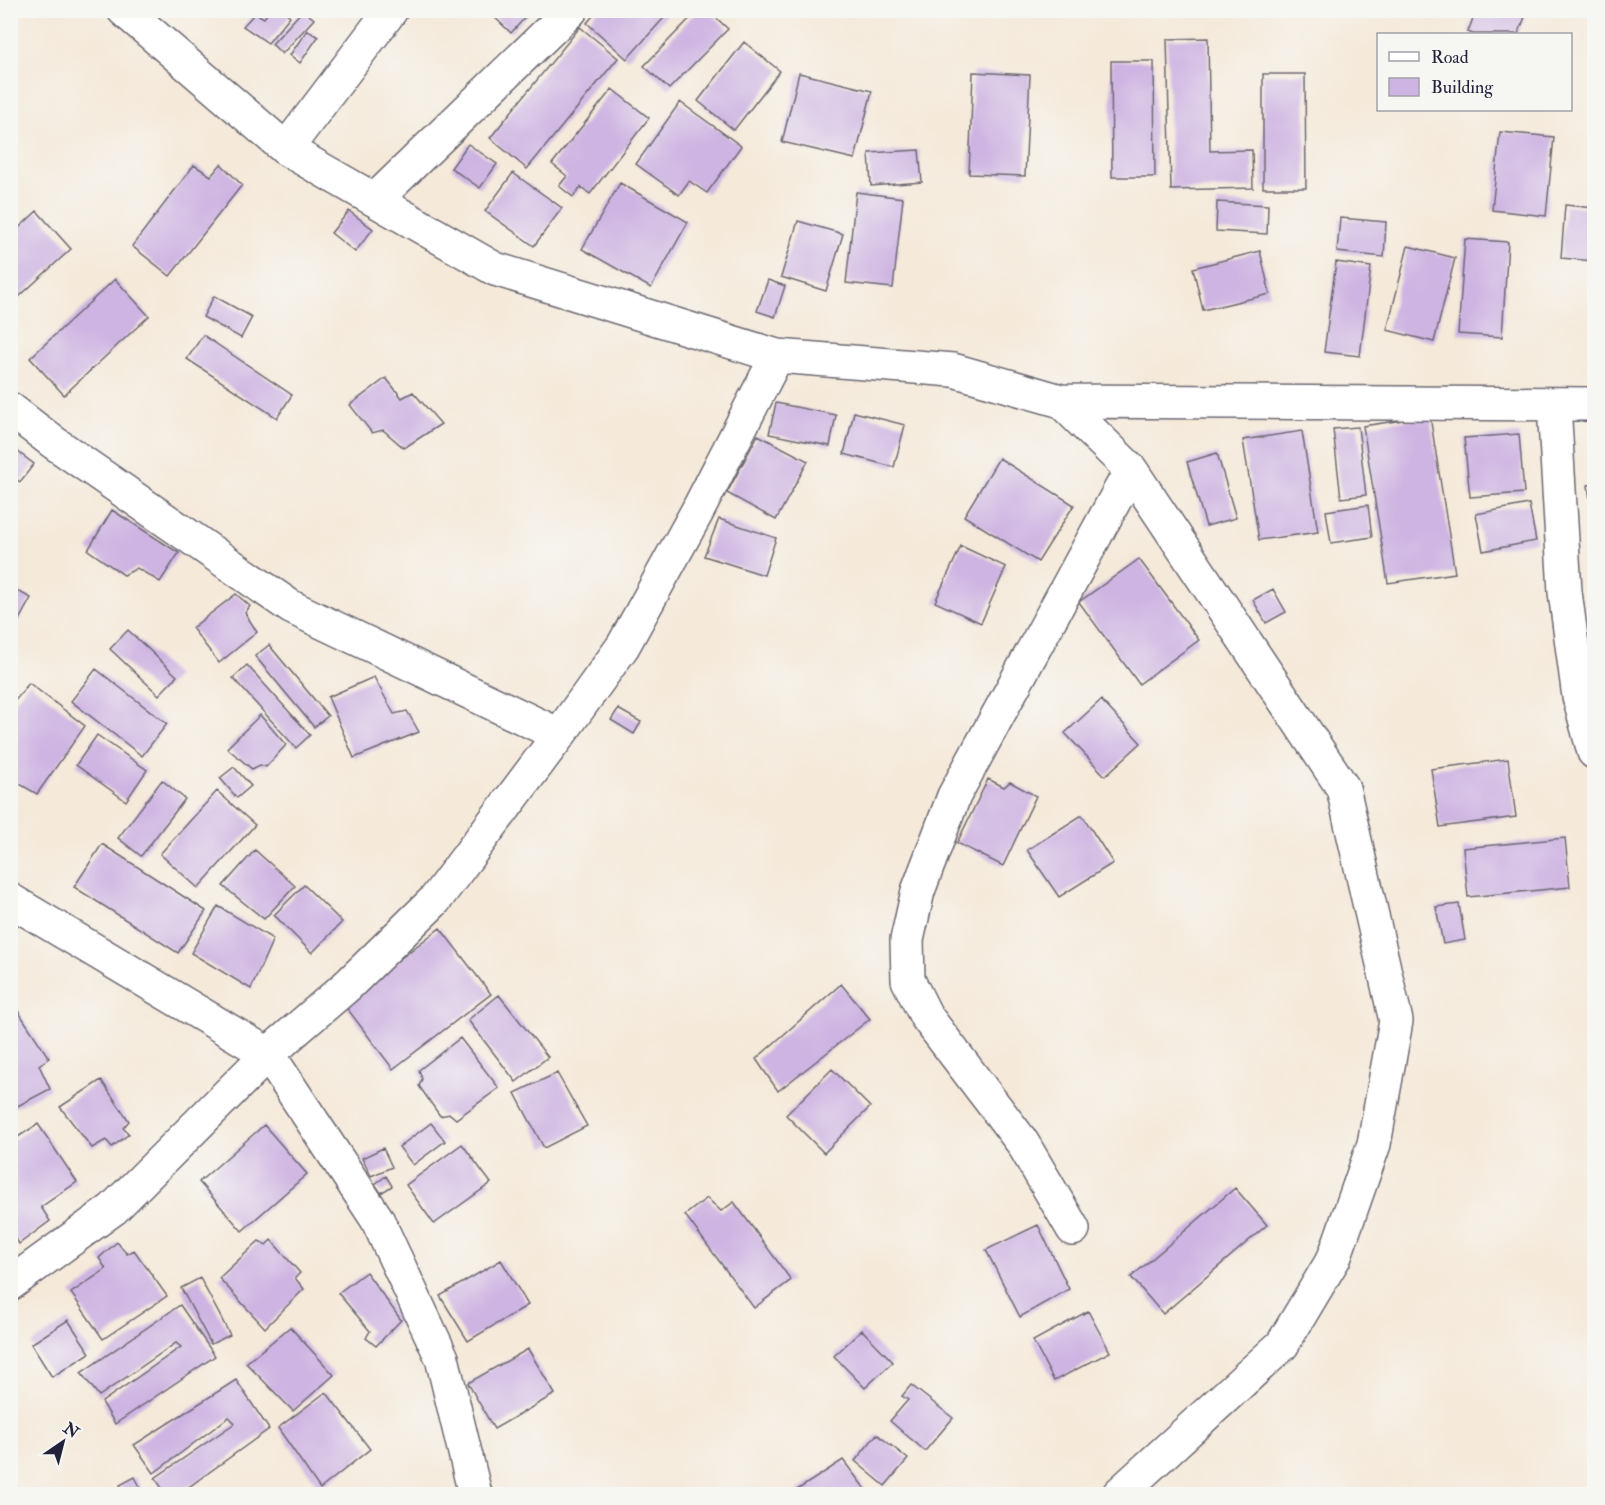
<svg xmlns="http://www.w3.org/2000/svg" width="1605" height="1505" viewBox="0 0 1605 1505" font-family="'IM FELL Double Pica',serif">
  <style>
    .building { fill: #ceb4e2 }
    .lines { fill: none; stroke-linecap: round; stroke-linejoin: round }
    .minor-casing { stroke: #6c6872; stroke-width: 36 }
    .minor { stroke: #fff; stroke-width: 33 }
  </style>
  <rect width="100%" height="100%" fill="#f6f6f2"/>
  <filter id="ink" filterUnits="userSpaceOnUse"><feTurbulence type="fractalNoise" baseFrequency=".0167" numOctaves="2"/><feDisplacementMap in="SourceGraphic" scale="12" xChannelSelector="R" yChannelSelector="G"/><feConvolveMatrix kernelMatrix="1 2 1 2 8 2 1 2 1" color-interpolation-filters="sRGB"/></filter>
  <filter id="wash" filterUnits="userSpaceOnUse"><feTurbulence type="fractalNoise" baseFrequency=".008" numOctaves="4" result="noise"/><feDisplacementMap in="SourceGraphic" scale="24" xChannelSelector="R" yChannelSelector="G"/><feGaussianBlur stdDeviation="1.35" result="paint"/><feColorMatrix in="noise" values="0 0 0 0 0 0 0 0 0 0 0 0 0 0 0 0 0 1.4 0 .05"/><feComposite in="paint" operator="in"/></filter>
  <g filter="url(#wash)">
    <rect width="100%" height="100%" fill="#f5e9d9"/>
    <g id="blocks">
      <path class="building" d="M270 10H283L290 16 268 43 243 26 255 13 264 18Z
        M303 10 314 19 282 54 272 44Z
        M487 10H532L511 33Z
        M598 10H671L627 59 587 23Z
        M698 10H708L728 29 669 89 644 66Z
        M1476 10H1528L1518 34H1473L1468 32Z
        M580 27 618 58 527 169 490 138Z
        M307 30 318 37 300 63 290 55Z
        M1208 38 1210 151 1252 150 1253 188 1171 190 1167 39Z
        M744 42 780 71 734 130 698 101Z
        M1111 61H1154L1155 177H1112Z
        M973 72 1030 75 1025 176 969 174Z
        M799 73 872 91 855 159 782 142Z
        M1263 74H1305L1306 188H1263Z
        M612 89 649 118 590 194 581 187 573 197 559 186 567 176 552 164Z
        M680 102 741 146 707 193 689 181 679 195 636 164Z
        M1500 132 1554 137 1546 216 1492 210Z
        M468 144 497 164 480 188 451 168Z
        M919 150 922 182 871 186 869 153Z
        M221 164 242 185 170 276 132 246 194 165 211 176Z
        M513 173 562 208 534 246 485 211Z
        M620 183 688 222 651 288 582 249Z
        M856 192 903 198 893 288 846 283Z
        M1217 202 1268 205 1267 234 1216 231Z
        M1565 205 1594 208V261L1561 258Z
        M37 211 71 249 10 305V236Z
        M349 211 373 229 355 252 331 233Z
        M1340 218 1386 222 1384 257 1337 252Z
        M798 221 843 234 826 291 781 277Z
        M1465 239 1508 242 1502 337 1458 334Z
        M1408 246 1455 258 1434 342 1387 330Z
        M1260 251 1270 294 1203 310 1193 268Z
        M1336 262 1371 267 1360 356 1324 352Z
        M115 279 149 316 64 395 30 358Z
        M768 280 785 286 775 317 757 311Z
        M214 296 252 317 241 338 203 317Z
        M203 335 292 395 277 418 187 359Z
        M386 378 402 398 413 392 441 424 404 448 383 430 372 433 350 405Z
        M776 403 836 415 830 446 769 434Z
        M854 412 905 425 894 467 844 454Z
        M1430 416 1455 573 1388 583 1363 426Z
        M1358 427 1366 495 1341 498 1333 429Z
        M1302 431 1318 532 1259 540 1243 440Z
        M1519 434 1524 493 1470 497 1464 438Z
        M758 435 808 461 776 520 727 493Z
        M10 446 34 464 20 482 10 474Z
        M1217 453 1236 518 1206 526 1187 462Z
        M999 458 1074 505 1038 562 964 516Z
        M1594 484V520H1593L1588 485Z
        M1529 504 1536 541 1483 551 1476 514Z
        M1368 505 1372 537 1331 543 1326 511Z
        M112 510 179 553 160 582 137 568 124 575 88 550Z
        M719 519 776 538 764 575 704 556Z
        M961 546 1006 567 981 623 935 602Z
        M1139 559 1199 640 1139 684 1079 602Z
        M10 587 31 598 15 627 10 624Z
        M1273 589 1286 612 1266 623 1253 600Z
        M236 594 250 606 245 613 257 632 219 663 192 628Z
        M128 630 177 676 159 695 110 649Z
        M269 645 328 716 314 727 255 656Z
        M247 665 310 735 296 748 233 678Z
        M96 669 167 724 142 756 71 701Z
        M374 677 394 714 407 711 419 732 354 758 328 697Z
        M29 683 85 726 37 794 11 779 14 773 10 770V707Z
        M1101 700 1141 743 1105 776 1065 733Z
        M618 709 641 722 634 734 611 720Z
        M260 715 286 745 266 767 260 765 252 769 227 748Z
        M97 735 147 770 126 801 76 765Z
        M1508 759 1516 817 1440 827 1431 769Z
        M234 767 251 786 237 798 220 778Z
        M988 779 1004 787 1010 782 1036 796 1003 866 957 843Z
        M162 780 185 799 141 856 118 838Z
        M217 791 255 825 198 888 160 854Z
        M1082 815 1113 863 1059 897 1027 850Z
        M1565 838 1570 887 1468 897 1463 848Z
        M102 844 206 911 178 953 74 887Z
        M255 850 295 886 264 919 223 886Z
        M304 885 342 922 312 953 274 915Z
        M1459 904 1465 940 1443 944 1436 907Z
        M218 906 273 939 251 989 191 953Z
        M440 928 491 994 393 1069 343 1003Z
        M841 984 870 1019 778 1091 756 1059Z
        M499 995 548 1057 516 1082 468 1020Z
        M16 1008 49 1058 39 1065 50 1089 10 1110V1011Z
        M460 1038 499 1088 456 1119 450 1114 440 1116 419 1086 422 1079 419 1070Z
        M832 1069 870 1107 824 1153 786 1115Z
        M557 1073 587 1126 544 1148 515 1093Z
        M101 1080 129 1121 123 1128 129 1134 112 1147 106 1140 92 1148 60 1107Z
        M431 1123 445 1141 413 1165 399 1147Z
        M38 1124 77 1182 41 1207 50 1221 19 1244 10 1229V1142Z
        M264 1125 307 1174 242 1231 199 1182Z
        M462 1144 491 1183 434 1224 406 1185Z
        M383 1148 392 1167 371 1176 362 1158Z
        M386 1176 392 1186 381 1193 375 1184Z
        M1235 1188 1267 1225 1163 1314 1131 1277Z
        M707 1198 721 1211 734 1202 791 1280 754 1308 685 1215Z
        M1038 1225 1069 1289 1020 1317 986 1250Z
        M271 1240 300 1273 295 1278 304 1289 265 1328 219 1278 259 1241 266 1245Z
        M117 1242 127 1254 134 1250 167 1296 103 1339 71 1293 106 1269 99 1258Z
        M501 1260 528 1305 468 1341 440 1296Z
        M366 1272 401 1320 376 1346 366 1338 370 1331 338 1293Z
        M200 1278 230 1335 211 1344 181 1288Z
        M180 1305 215 1356 115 1424 102 1402 181 1347 176 1343 99 1396 81 1373Z
        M1088 1311 1110 1352 1054 1381 1033 1341Z
        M68 1320 90 1353 52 1377 31 1344Z
        M290 1327 334 1375 293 1411 246 1363Z
        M862 1330 893 1362 865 1388 834 1356Z
        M528 1349 555 1394 494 1429 468 1383Z
        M236 1380 269 1429 179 1494H166L155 1478 235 1423 229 1417 154 1473 134 1445Z
        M911 1385 953 1418 925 1451 890 1421 908 1400 902 1396Z
        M326 1392 370 1449 320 1489 278 1428Z
        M877 1434 908 1459 885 1486 855 1461Z
        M843 1460 869 1494H800L797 1490Z
        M135 1477 144 1494H125L120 1485Z"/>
    </g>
  </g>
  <g filter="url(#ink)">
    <use href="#blocks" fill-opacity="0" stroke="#6c6872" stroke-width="1.5"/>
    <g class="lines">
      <g class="minor-casing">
        <path id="minor" d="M124 10 286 149 495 269 777 356 953 370 1061 401 1131 470 1343 788 1396 1021 1374 1144 1334 1258 1282 1345 1119 1494
          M286 149 391 10
          M375 200 571 10
          M1061 401 1594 404
          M1554 404 1565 592 1579 697 1594 752
          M10 409 53 442 291 607 559 735
          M10 900 268 1054 377 1219 442 1358 475 1494
          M1073 1229 1022 1142 926 1016 908 980 907 940 918 891 954 796 1131 470
          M10 1284 113 1209 268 1054 348 985 435 900 559 735 623 646 697 512 777 356"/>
      </g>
      <use href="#minor" class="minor"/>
    </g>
  </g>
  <rect width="1605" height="1505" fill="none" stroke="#f6f6f2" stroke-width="36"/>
  <rect x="1377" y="33" width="195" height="78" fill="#f6f6f2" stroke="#a1a1a9" stroke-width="1.5"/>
  <rect x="1389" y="52" width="30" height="9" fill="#ffffff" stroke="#a1a1a9" stroke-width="1.5"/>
  <text x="1431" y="63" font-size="18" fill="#22223b">Road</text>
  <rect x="1389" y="78" width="30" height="18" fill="#ceb4e2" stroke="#a1a1a9" stroke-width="1.5"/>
  <text x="1431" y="93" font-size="18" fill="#22223b">Building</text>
  <g transform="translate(63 1442) rotate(35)" stroke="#f6f6f2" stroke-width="4.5" paint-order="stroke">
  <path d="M0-4.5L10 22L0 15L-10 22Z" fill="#22223b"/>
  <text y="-9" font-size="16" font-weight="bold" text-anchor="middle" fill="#22223b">N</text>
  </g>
</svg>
